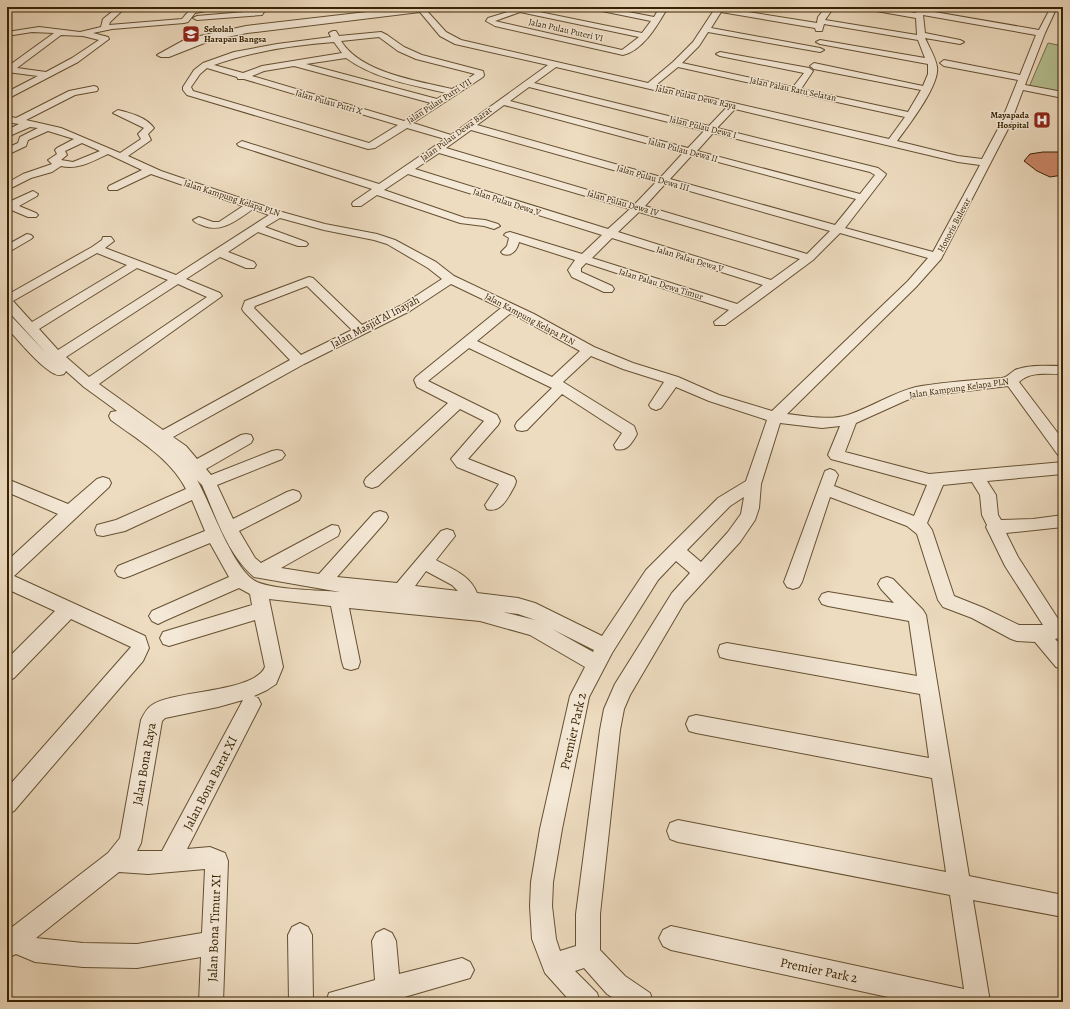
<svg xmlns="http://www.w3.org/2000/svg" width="1070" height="1009" viewBox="0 0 1070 1009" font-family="Alegreya,serif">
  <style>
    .green { fill: #b6c194; stroke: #76724c }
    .building { fill: #cc886a; stroke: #372203 }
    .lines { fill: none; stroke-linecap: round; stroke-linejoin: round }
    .minor-casing { stroke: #655032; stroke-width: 2 }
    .minor { fill: #f4e8d6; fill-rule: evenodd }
    .labels { text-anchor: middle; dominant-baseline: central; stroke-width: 3; stroke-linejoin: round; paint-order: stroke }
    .far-poi-label { font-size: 9px; font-weight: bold; fill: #372203; stroke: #f4e8d6; text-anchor: start }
    .far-street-label { font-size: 9px; fill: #372203; stroke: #f4e8d6 }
    .street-label { font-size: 11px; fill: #372203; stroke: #f4e8d6 }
    .near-street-label { font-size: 13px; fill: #372203; stroke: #f4e8d6 }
  </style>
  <rect width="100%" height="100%" fill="#eedcc0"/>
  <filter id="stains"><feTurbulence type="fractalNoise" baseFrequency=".005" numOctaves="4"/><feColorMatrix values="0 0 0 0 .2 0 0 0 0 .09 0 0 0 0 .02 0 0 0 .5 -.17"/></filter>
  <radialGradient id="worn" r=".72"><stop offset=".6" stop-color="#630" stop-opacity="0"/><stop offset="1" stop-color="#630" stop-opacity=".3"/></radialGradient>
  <path class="green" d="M1048 43 1063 46V92L1029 87Z"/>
  <path class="building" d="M1043 152H1058L1063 156V175L1050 177 1037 171 1024 161 1030 154Z"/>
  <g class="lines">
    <g class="minor-casing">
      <path id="minor" d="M118 7H126L110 22 109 25 182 19C192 5 201 7 217 7L216 9 195 13 188 22 184 23 112 29 93 33 108 37 109 39 78 62 7 99V92L38 76 7 72V67L54 33 32 32 7 36V32L39 27 80 32 101 27 103 19ZM61 35 83 36 99 40 72 58 46 72 17 68Z
        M255 7H263L264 12 262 15 197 20 193 18 197 16 256 11Z
        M410 7H434L433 10 427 11 446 32 461 40 648 83 673 62 693 42 716 7 817 23 818 17 826 7H834L825 20 917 35 916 18 865 9 861 7H878L916 13 915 7H923V10L1039 30 1051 7H1057L1045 33 1025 85 1063 92V98L1023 90 1009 127 941 259 916 287 787 414C807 416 829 421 848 415 872 407 892 393 916 387 944 382 974 380 1002 378 1008 377 1010 373 1015 370 1030 364 1047 366 1063 366V374C1048 374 1030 371 1019 382L1063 440V456L1058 455 1008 386 917 397 907 400 856 423 845 452 929 474 1063 462V474L987 481 996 495 998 515 1001 520 1033 519 1063 515V527L1006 533 1018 557 1060 622 1063 621V637L1055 639 1063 647V669L1056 667 1035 642 1017 641 1011 639 972 618 943 607 938 600 917 534 907 526 830 497 802 582 799 587 793 589 787 587 784 582 825 471 830 469 835 471 838 475 834 486 914 516 927 485 831 459 828 455 840 426 822 428 780 423 761 484 759 508 755 520 740 542 684 603 630 695 624 709 620 730 600 914V950L625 976 650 993 653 1002H620L607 994 584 968 575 971 597 993 600 1002H571L545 973 532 939 530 906 531 882 540 829 570 696 585 667 530 635 480 621 349 608 360 662 358 668 351 670 344 668 342 662 331 606 269 599 283 667 276 684 267 690 254 696 258 698 261 704 187 849 210 847 225 853 228 861 223 1002H199L201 957 137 968 83 967 35 962 16 954 7 958V931L108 853 120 838 141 720C144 714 146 709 152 705 173 690 254 693 265 667L255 620 169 646 163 644 160 638 163 632 252 605 250 594 239 588 164 621 158 624 152 621 149 616 152 611 229 577 210 543 130 576 124 578 118 576 115 571 118 566 205 531 192 500 125 531 103 536 97 535 95 530 97 525 116 520 186 489C170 458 138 440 111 420L109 416 111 412 117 411 84 387 66 371 64 374C61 375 58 376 55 374 40 367 19 341 7 328V316L12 317 46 353 7 310V295L92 247 102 240 103 237H111L114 241 105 248 176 275 269 215 253 209C238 219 223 233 204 226 200 224 196 224 193 220L199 217 213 222H219L243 206 151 174 117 190H109L108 188 109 186 142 170 108 154C93 161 78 170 61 166L52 172 31 178 7 190V183L23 174 52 164 48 160 57 154 55 150 57 148 74 139 48 131 28 140 26 146 7 155V148L18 143 20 137 38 128 30 127 7 137V130L19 124 7 122V116L16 118 69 91 94 86 97 87 98 89 97 91 75 95 26 120 61 128 120 153 141 139 138 134 144 128 113 113 118 110C130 113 146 117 154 128L148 134 151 140 128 156 161 171 282 212 325 224 377 234 395 240 436 262 454 276 534 314 594 347 633 363 678 377 719 395 772 411 908 281 928 258 840 233 813 260 743 312 725 325H715L714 322 729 310 586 263 581 268V272L612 286 614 289 612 292H604L572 277 568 270 575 260 519 242C517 250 512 257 503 254L501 252 507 246 509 238 504 235 506 233 510 232 582 254 602 235 408 174 384 190 465 218 485 220 498 224 500 226 494 229 484 226 460 223 377 195 361 206H353L352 204 353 202 372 189 239 146 237 144 242 141 245 142 379 184 445 139 407 128 375 148 368 149 187 95 183 90V87L194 70 203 63 234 52 277 44 331 37 329 33 333 31H336L339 36 381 32 387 35 404 47 422 55 483 71 484 75 483 77 413 123 451 135 548 65 455 44 440 36 420 12 247 33 212 40 169 57H161L157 55 186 39 246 26ZM721 12 815 28 816 31H822L824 24 918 40 925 58 820 40 816 42 820 44 928 64V74L923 86 814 63 810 66 814 69 921 90 908 112 801 89 813 71 809 68 720 52 716 54 720 56 804 73 793 87 682 63 699 46 708 32 820 52 824 50 820 48 711 28ZM923 15 1036 35 1020 75 944 60 940 63 944 66 1018 80 999 127 982 159 958 156 897 141C908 126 940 85 937 67 936 58 929 47 925 38L960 44 964 42 960 40 925 33ZM379 37 398 51 416 59 475 74 452 89C418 81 361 73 341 41ZM334 42 342 53 262 66 243 73 214 65C253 51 294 45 334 42ZM346 58C375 79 412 85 446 93L437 99 306 64ZM294 66 431 103 404 121 252 76 264 71ZM556 67 727 107 709 126 534 83ZM678 67 905 117 889 139 656 85ZM207 68 237 77 238 79H244L398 125 369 143 193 91 191 87 200 74ZM529 87 704 131 688 148 510 101ZM504 105 683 153 661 177 477 125ZM735 109 958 162 980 165 933 252 845 228 885 176 886 174 878 168 717 128ZM471 130 656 182 635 204 446 148ZM713 133 870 172 875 175 860 194 697 151ZM82 143 100 151 73 162 61 160 67 155 65 151ZM439 153 630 209 608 229 415 169ZM692 155 856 199 835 225 670 179ZM665 184 830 231 807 254 645 206ZM639 212 800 259 771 280 618 232ZM280 218 324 230 374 240 387 244 428 268 442 279 402 305 362 325 313 278 309 277 245 301 242 309 244 312 290 360 163 430 99 384 222 296 220 293 186 279 220 257 246 268H254L256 265 254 262 228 252 258 232 298 246H306L308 244 306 242 265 227ZM612 238 763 285 737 304 592 258ZM97 253 127 265 32 322 13 301ZM137 268 168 280 58 350 39 329ZM178 284 207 297 89 377 66 357ZM451 284 501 308 416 377 414 380 417 387 448 403 366 478 364 482 366 486 372 488 378 486 460 409 484 421 451 459 457 467 499 484 485 505 487 509C501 514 509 496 515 485L516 481 514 477 468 459 498 425 500 421 497 415 428 381 469 348 552 388 517 422 515 426 517 430 522 431 527 430 562 394 622 433 614 445 616 449C627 452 632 443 637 434L634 426 563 382 591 356 623 369 664 382 649 405 651 408 656 410 661 408 676 387 709 401 767 420 746 481 718 498 646 570 602 636 535 603 518 598 477 593C470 575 452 569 436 560L455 536 453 531 447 529 441 531 397 583 337 577 386 521 388 517 386 513 380 511 374 513 319 574 281 568 338 536 340 531 338 526 332 525 261 563 255 558 239 531 299 500 301 496 299 492 293 490 287 492 233 519 217 485 282 459 285 455 282 451 277 450 272 451 211 475 206 469 251 443 253 439 251 435 246 434 241 435 197 459 186 446 173 437 304 364 410 311ZM307 286 352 330 301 355 254 308 255 306ZM511 313 580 351 552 377 477 341ZM197 480 202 485C216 516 227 554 254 577L340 592C318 590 276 590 257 582 233 571 211 504 197 480ZM972 482 980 495 982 515 987 525 986 527 1005 566 1043 625H1019L984 608 954 596 932 530 927 523 943 485ZM744 497 741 514 728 532 701 562 687 550 730 506ZM676 561 690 573 672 593 615 684 604 709 600 730 576 914V946L560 951 556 939 552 906 553 882 562 829 589 697 612 653 658 580ZM426 571 452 585 458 591 415 586ZM503 612 518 614 538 621 535 620ZM552 629 594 650 593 652ZM243 700 162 851H137L141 843 162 721 165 718 218 707ZM205 869 202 933 137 944 83 943 36 938 119 872 148 874Z
        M507 7 520 8 642 33 651 21 592 9 588 7H603L654 17 660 7H668C658 24 644 50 623 55L495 26 486 21 488 18 511 11 507 10ZM520 12 639 37 622 50 495 21Z
        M33 191 38 194 37 196 19 206 36 213 38 215 36 217H28L9 209 8 207 11 201Z
        M27 234 31 235 33 237 31 239 7 253V245Z
        M103 477 109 479 111 483 109 487 14 576 145 636 149 648 143 661 14 811 7 815V788L131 647 71 619 14 678 7 681V659L55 611 7 589V561L58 514 7 492V479L68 504 97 479Z
        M887 577 893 579 923 610 926 615 969 876 1063 895V917L973 900 990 1002H911L671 950 663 946 659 938 663 930 671 926 964 989 950 895 678 842 670 839 667 831 670 823 678 820 946 872 932 778 696 733 689 731 686 724 689 717 696 715 929 758 920 694 727 659 720 657 718 651 720 645 727 643 917 676 909 621 828 606 822 604 819 599 822 594 828 592 894 603 881 589 878 584 881 579Z
        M300 923 308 927 312 935 313 1002H289L288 935 292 927Z
        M384 929 392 933 396 941 399 974 462 958 470 962 474 970 470 978 401 998V1002H326L329 993 375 980 372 941 376 933Z"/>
    </g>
    <use href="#minor" class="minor"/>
  </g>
  <defs>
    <g id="school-square" transform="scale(0.9)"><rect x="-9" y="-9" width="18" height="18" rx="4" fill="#8f2418" stroke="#f4e8d6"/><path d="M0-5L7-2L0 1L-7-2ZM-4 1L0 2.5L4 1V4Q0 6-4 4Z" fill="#fff"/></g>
    <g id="hospital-square" transform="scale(0.9)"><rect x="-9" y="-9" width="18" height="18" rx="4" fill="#8f2418" stroke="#f4e8d6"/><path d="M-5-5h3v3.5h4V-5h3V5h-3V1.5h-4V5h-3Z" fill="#fff"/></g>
  </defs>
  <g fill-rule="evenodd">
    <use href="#school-square" x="191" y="34"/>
    <use href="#hospital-square" x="1042" y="120"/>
  </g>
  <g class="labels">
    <g class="far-poi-label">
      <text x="204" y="29">Sekolah<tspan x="204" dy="10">Harapan Bangsa</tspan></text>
      <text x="1029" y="115" text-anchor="end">Mayapada<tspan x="1029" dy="10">Hospital</tspan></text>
    </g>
    <g class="far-street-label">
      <text transform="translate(566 30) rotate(13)">Jalan Pulau Puteri VI</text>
      <text transform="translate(793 89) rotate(12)">Jalan Palau Ratu Selatan</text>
      <text transform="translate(696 97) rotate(13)">Jalan Pulau Dewa Raya</text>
      <text transform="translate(439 101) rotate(-33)">Jalan Pulau Putri VII</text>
      <text transform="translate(329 102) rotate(16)">Jalan Pulau Putri X</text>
      <text transform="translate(703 127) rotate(14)">Jalan Pulau Dewa I</text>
      <text transform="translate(456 134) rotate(-36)">Jalan Pulau Dewa Barat</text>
      <text transform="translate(683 150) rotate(15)">Jalan Pulau Dewa II</text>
      <text transform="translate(653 178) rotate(16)">Jalan Pulau Dewa III</text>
      <text transform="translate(232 198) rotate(18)">Jalan Kampung Kelapa PLN</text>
      <text transform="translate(507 202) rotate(18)">Jalan Pulau Dewa V</text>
      <text transform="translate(623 203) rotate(16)">Jalan Pulau Dewa IV</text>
      <text transform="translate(954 225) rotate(-62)">Honoris Bulevar</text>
      <text transform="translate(690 259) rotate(17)">Jalan Palau Dewa V</text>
      <text transform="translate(661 284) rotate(17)">Jalan Palau Dewa Timur</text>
      <text transform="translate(530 319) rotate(28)">Jalan Kampung Kelapa PLN</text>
      <text transform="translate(959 388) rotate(-8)">Jalan Kampung Kelapa PLN</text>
    </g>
    <g class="street-label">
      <text transform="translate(375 322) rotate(-28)">Jalan Masjid Al Inayah</text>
    </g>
    <g class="near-street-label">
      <text transform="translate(573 731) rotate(-77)">Premier Park 2</text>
      <text transform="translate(144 764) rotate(-80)">Jalan Bona Raya</text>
      <text transform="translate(210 783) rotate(-63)">Jalan Bona Barat XI</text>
      <text transform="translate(214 928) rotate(-88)">Jalan Bona Timur XI</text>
      <text transform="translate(819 970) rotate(12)">Premier Park 2</text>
    </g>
  </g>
  <rect width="1070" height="1009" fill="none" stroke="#eedcc0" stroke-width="24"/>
  <rect x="8" y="8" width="1054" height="993" fill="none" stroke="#372203" stroke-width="2"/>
  <rect x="12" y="12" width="1046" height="985" fill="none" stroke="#372203"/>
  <rect width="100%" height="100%" filter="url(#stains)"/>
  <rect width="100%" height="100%" fill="url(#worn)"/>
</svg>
